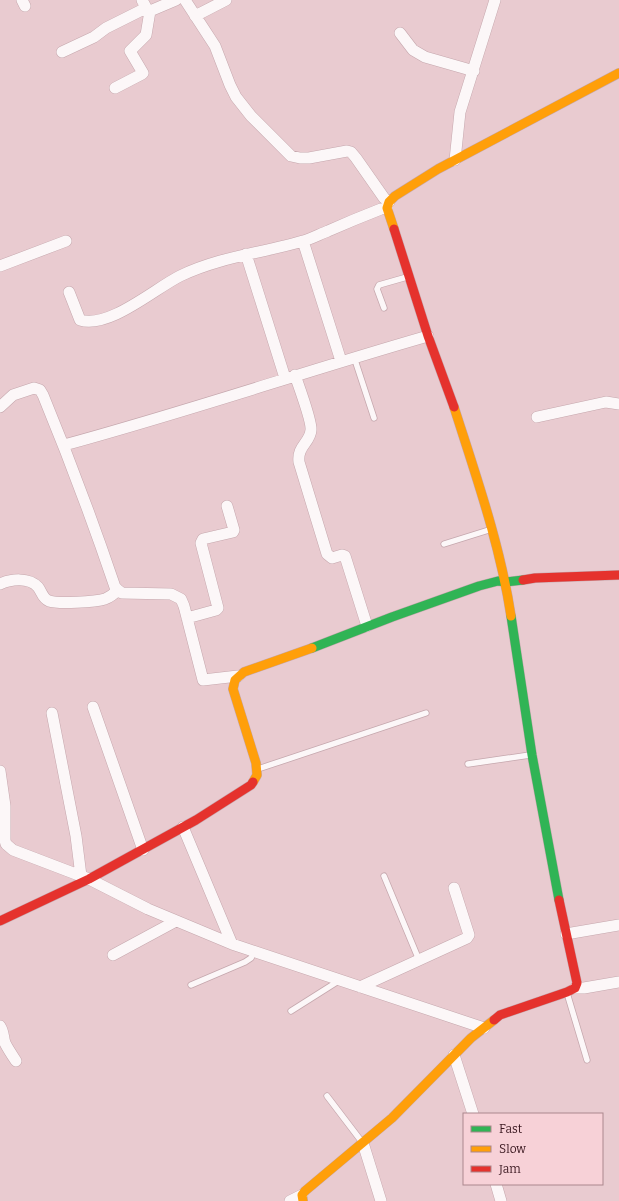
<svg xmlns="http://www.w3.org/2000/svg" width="619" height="1201" viewBox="0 0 619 1201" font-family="Bitter,serif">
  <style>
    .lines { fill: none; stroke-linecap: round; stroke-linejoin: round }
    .lane-casing { stroke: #c5a7ad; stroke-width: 7 }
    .street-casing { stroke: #c5a7ad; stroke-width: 12 }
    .fast-casing { stroke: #c5a7ad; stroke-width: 10 }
    .slow-casing { stroke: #c5a7ad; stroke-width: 10 }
    .jam-casing { stroke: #c5a7ad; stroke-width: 10 }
    .lane { stroke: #fcf7f8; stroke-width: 5.5 }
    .street { stroke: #fcf7f8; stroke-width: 11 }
    .fast { stroke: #30b455; stroke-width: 9 }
    .slow { stroke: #ff9f0a; stroke-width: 9 }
    .jam { stroke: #e5322d; stroke-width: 9 }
  </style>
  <rect width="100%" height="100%" fill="#e9cbd0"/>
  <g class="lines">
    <g class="lane-casing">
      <path id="lane" d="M384 308 377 289 379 285 407 277
        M354 357 374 418
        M444 544 492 529
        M468 764 530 755
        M258 769 426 713
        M384 876 419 960
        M191 985 245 962 251 958 254 952
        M567 993 587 1060
        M291 1011 340 980
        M327 1096 362 1142"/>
    </g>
    <g class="street-casing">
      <path id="street" d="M22 0 25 6
        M142 0 148 11H150L176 0
        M185 0 215 46 230 85 236 97 251 116 291 156 300 158H309L347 151 351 152 356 158 384 198 389 202
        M195 16 226 0
        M400 33 413 50 425 57 474 71
        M62 52 94 37 106 28 146 8
        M115 88 142 74 143 73 130 51 146 35 150 11
        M455 160 460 112 495 0
        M303 241 341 361
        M246 254 285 378
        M0 266 66 241
        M69 292 80 320C109 329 154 289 180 276 219 257 262 253 303 241 311 239 320 234 328 231 346 223 363 216 381 209L387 208
        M295 375C299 387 312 421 311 430 310 443 297 446 299 462L327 554 332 558 342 555 345 556 367 626
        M0 407 13 395 34 388 40 390 43 395C69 458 93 522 115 587L118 590 122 593 171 594 181 599 184 606 203 680 238 676
        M537 417 606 402 619 404
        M64 445C186 412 306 371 428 336
        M0 584C11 579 29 577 38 587 42 592 42 598 49 601 58 604 95 602 105 599 110 597 114 594 118 590
        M187 618 216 610 218 608 201 543 203 539 233 532 234 530 227 506
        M93 707 143 850
        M52 713 76 836 81 876
        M0 771 5 806V840L6 844 13 850 89 879 148 909 232 944 484 1028
        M183 827 232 944
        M566 934 619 925
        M113 955 176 921
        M360 987 467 938 469 935 454 888
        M575 988H584L619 982
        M0 1026C4 1032 3 1037 5 1043 8 1049 12 1055 16 1061
        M454 1055 473 1114
        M363 1143 381 1201
        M496 1184 501 1201
        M290 1201 302 1195"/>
    </g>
    <g class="fast-casing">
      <path id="fast" d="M511 616 532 755 559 900
        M312 648 392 617 479 586 498 581 506 582 523 580"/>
    </g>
    <g class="slow-casing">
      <path id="slow" d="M394 229 387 208 389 202 395 196 438 169 619 73
        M454 407C476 476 500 544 511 616
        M253 782 257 775 256 763 233 689 235 680 244 672 312 648
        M303 1201 302 1195 305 1191 392 1118 471 1038 494 1020"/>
    </g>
    <g class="jam-casing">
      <path id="jam" d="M394 229 428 336 454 407
        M523 580 535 578 619 575
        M0 921 89 879 196 820 251 785 253 782
        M494 1020 500 1015 567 992 575 988 577 983 559 900"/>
    </g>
    <use href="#lane" class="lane"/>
    <use href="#street" class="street"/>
    <use href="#fast" class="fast"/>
    <use href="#slow" class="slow"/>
    <use href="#jam" class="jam"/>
  </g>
  <rect x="463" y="1113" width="140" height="72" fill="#f7d1d7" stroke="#ab878d"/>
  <rect x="471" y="1126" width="20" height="6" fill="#30b455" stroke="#ab878d"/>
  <text x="499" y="1133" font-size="12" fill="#39171f">Fast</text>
  <rect x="471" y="1146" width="20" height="6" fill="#ff9f0a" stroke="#ab878d"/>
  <text x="499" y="1153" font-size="12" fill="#39171f">Slow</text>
  <rect x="471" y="1166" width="20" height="6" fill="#e5322d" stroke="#ab878d"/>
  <text x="499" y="1173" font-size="12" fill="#39171f">Jam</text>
</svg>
